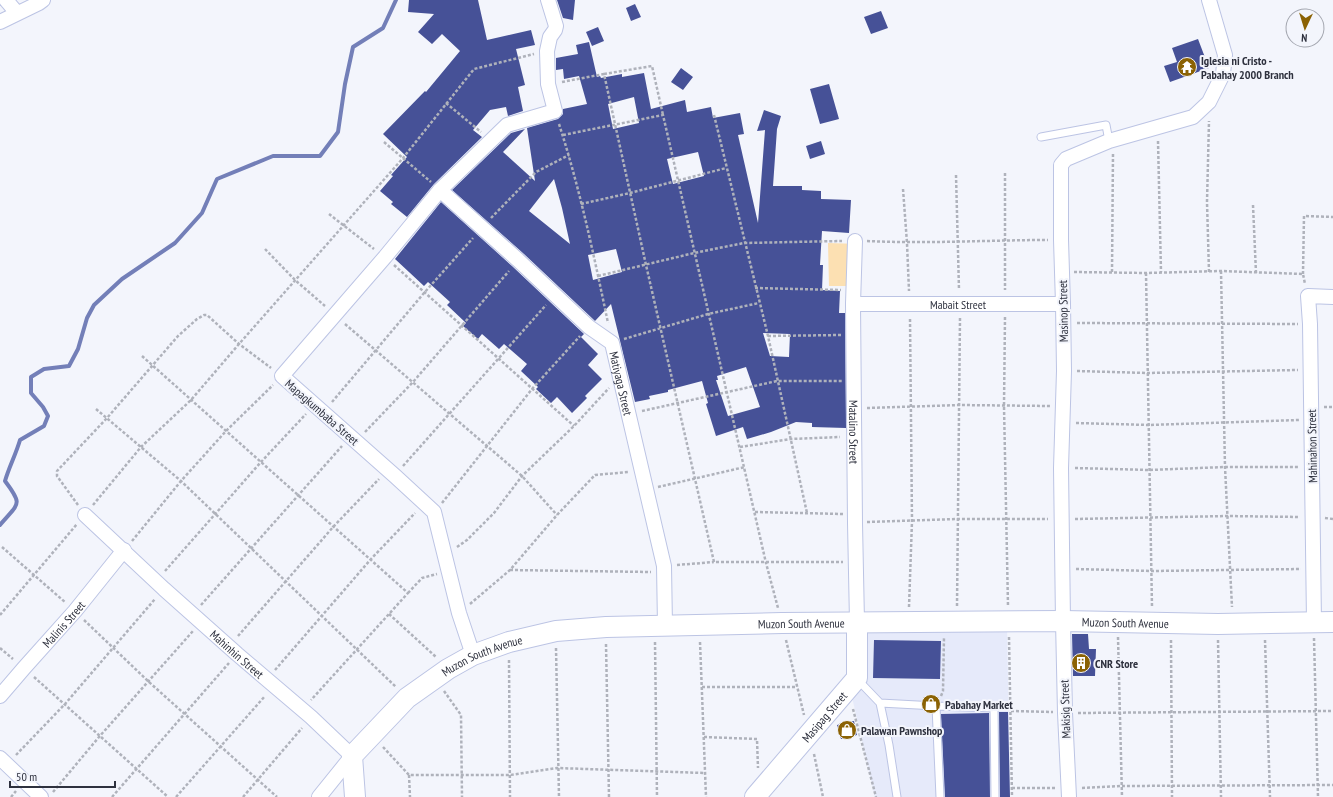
<svg xmlns="http://www.w3.org/2000/svg" width="1333" height="797" viewBox="0 0 1333 797" font-family="'PT Sans Narrow',sans-serif">
  <style>
    .built { fill: #e6eafa }
    .green { fill: #fce0b2 }
    .lines { fill: none; stroke-linecap: round; stroke-linejoin: round }
    .stream { stroke: #737fb8; stroke-width: 4 }
    .building { fill: #465197; fill-rule: evenodd }
    .lane-casing { stroke: #bcc4e4; stroke-width: 9 }
    .street-casing { stroke: #bcc4e4; stroke-width: 16 }
    .secondary-casing { stroke: #bcc4e4; stroke-width: 22 }
    .path { stroke: #afb2bb; stroke-width: 2.5; stroke-dasharray: 3 2; stroke-linecap: butt }
    .lane { stroke: #fff; stroke-width: 7 }
    .street { stroke: #fff; stroke-width: 14 }
    .secondary { stroke: #fff; stroke-width: 20 }
    .labels { text-anchor: middle; dominant-baseline: central; stroke-width: 4; stroke-linejoin: round; paint-order: stroke }
    .poi-label { font-size: 12px; font-weight: bold; fill: #2e313e; stroke: #f3f5fc; text-anchor: start }
    .street-label { font-size: 12px; fill: #2e313e; stroke: #f3f5fc }
  </style>
  <rect width="100%" height="100%" fill="#f3f5fc"/>
  <path class="built" d="M1007 623 1010 797H875L852 697 865 625Z"/>
  <path class="green" d="M828 243 860 244 857 286H829Z"/>
  <g class="lines">
    <path class="stream" d="M0 525C18 503 24 506 5 481 9 467 16 454 20 440L44 426 48 416 43 407 31 393V377L44 369 69 366 78 349 87 318 94 305 122 279 175 243 202 213 217 179 273 156H320L338 132 345 84 353 47 383 28 396 0"/>
  </g>
  <path class="building" d="M409 0H478L487 40 531 30 535 45 516 49 525 85 518 87 523 111 508 116 506 107 490 110 473 130 482 137 434 184 407 217 391 204 393 202 380 191 393 176 391 175 407 157 383 134 425 91 426 92 460 51 442 34 432 44 418 32 434 14 408 12Z
    M557 0H575L573 20 563 18Z
    M635 4 641 17 631 21 626 8Z
    M881 11 888 28 871 34 864 17Z
    M598 27 604 41 592 46 586 32Z
    M1198 39 1209 68 1170 82 1164 66 1177 62 1172 48Z
    M589 42 597 77 600 76 601 78 622 74V77L644 73 651 109 685 100 687 112 711 107 713 118 740 113 744 134 738 135 758 223 765 130 757 131 764 110 781 116 777 129 773 186H802V190L821 191V199L851 200 849 233 822 231 820 265H823L822 290 840 291 839 313H845L846 428 812 427V423L796 422 771 432 747 439 743 427 716 436 706 404 708 403 702 381 668 390V392L649 396 650 399 635 402 611 304 595 321 594 320 524 254 452 190 511 133 525 129 503 152 535 181 527 128 558 119 563 114V109L587 104 579 76 564 79 563 69 556 70V58L578 54 576 45ZM634 97 639 123 613 129 608 104ZM698 152 704 176 673 184 667 159ZM554 179 562 208 570 244 529 211ZM616 249 622 272 593 280 588 255ZM763 333 790 334 789 357 770 356ZM746 367 760 407 728 416 716 380H718L717 376Z
    M681 68 693 77 683 90 671 82Z
    M829 84 839 119 820 124 810 89Z
    M821 141 825 154 810 159 806 146Z
    M441 202 512 266 584 334 581 337 598 354 588 365 602 379 585 396 587 398 572 413 557 397 551 403 536 389 538 387 521 371 527 364 504 344 499 349 482 334 478 339 463 326 466 323 447 305 450 302 428 282 424 286 395 259Z
    M1072 634H1088L1089 649H1096L1095 676H1073Z
    M874 640 941 641 940 679 873 678Z
    M999 712H1008L1010 797H1000Z
    M989 713 990 797H945L941 714Z
    M854 721 857 735 841 739 837 725Z"/>
  <g class="lines">
    <g class="lane-casing">
      <path id="lane" d="M1041 137 1106 125 1109 141
        M858 680 880 703 936 706 940 797
        M880 703 889 745 897 797
        M936 706 994 708 995 797"/>
    </g>
    <g class="street-casing">
      <g id="street">
        <path d="M6 0 17 13"/>
        <path d="M0 22 39 3 43 0"/>
        <path id="s1" d="M440 190 518 260 589 327 612 343 664 566 665 626"/>
        <path id="s2" d="M855 241 853 304 855 523 857 622"/>
        <path id="s3" d="M853 304H1063"/>
        <path id="s4" d="M85 515 164 589 237 654 311 717 352 756 319 797"/>
        <path d="M1314 622 1310 324 1308 296 1333 297"/>
        <path d="M473 655 459 613 434 512 395 476 282 376 385 257 440 190 507 125 555 111 548 84 547 51 550 37 555 30 556 26 548 0"/>
        <path id="s5" d="M0 696 24 668 75 611 124 550"/>
        <path d="M0 758 41 797"/>
        <path d="M1069 797 1065 713 1063 621 1061 468 1064 371 1063 304 1061 240V165L1066 159 1109 141 1193 117 1209 102 1223 74 1225 55 1209 0"/>
      </g>
    </g>
    <g class="secondary-casing">
      <g id="secondary">
        <path id="s6" d="M355 797 352 756 407 698 448 669 473 655 509 642 556 631 606 627 782 623 1063 621 1218 624 1333 622"/>
        <path id="s7" d="M755 797 857 678V622"/>
      </g>
    </g>
    <path class="path" d="M604 74 652 66 663 115
      M562 82 604 74 646 265 714 562H843
      M446 103 481 132
      M714 115 768 336 807 513
      M559 124C580 189 594 256 608 323
      M563 135 663 115 766 563 778 608
      M1158 141 1161 272
      M384 142 431 182
      M1005 173V290
      M956 175 959 290
      M903 189 907 243 909 291
      M581 204 630 193 726 168
      M1253 205 1256 273
      M329 214 374 249
      M491 218 536 172 569 155
      M867 241C928 244 988 240 1048 240
      M265 249 295 280 325 306
      M394 265 574 426
      M1221 271 1225 467 1232 607
      M1074 272 1146 273 1221 271 1303 274 1305 284
      M1112 272 1113 153
      M1209 272 1207 202 1209 121
      M1146 273 1152 607
      M1303 274 1304 216 1333 217
      M598 276 694 253 744 243 842 241
      M755 288 841 290
      M1005 317 1004 406 1008 606
      M1077 323 1298 324
      M345 324 522 476 557 515
      M768 336 841 335
      M624 339 708 314 759 303
      M142 356 408 593 311 700
      M1077 371 1148 373 1298 370
      M332 402 424 293 473 238
      M1324 407H1333
      M867 408 960 405 1050 406
      M96 409 181 481 396 687
      M642 411 777 381H842
      M1076 423 1149 425 1299 420
      M365 432 413 382 509 271
      M740 447 791 439 840 437
      M403 466 546 305
      M1075 468 1149 470 1225 467H1299
      M658 487 745 467
      M442 503 532 389 580 336
      M78 505 57 476V471L107 418 178 336 197 319 204 315H207L239 344 271 368
      M93 505 141 447 191 400 239 344 403 158 474 69 534 54
      M755 512 843 514
      M1325 518 1333 519
      M1075 519 1227 516 1300 517
      M867 522 958 519H1048
      M132 541 181 481 226 431 273 385
      M2 547 66 603
      M457 547 467 540 494 513 522 476 574 426 609 388
      M677 565 714 562
      M1076 569 1152 571 1301 569
      M510 570 651 572
      M165 571 261 462 306 414
      M408 593 422 578 437 574
      M470 604 510 570 557 515 595 475 628 472
      M201 605 342 446
      M957 606 960 317
      M909 607 912 521 910 318
      M389 614 436 657
      M0 615 77 524
      M84 620 149 682 277 797
      M238 636 334 526 379 479
      M1009 637 1012 797
      M1118 637 1122 797
      M1314 638 1318 797
      M786 640 804 715
      M1171 640 1172 797
      M1218 640 1221 797
      M1265 640 1270 797
      M655 642 657 797
      M700 642 706 797
      M606 644 609 797
      M0 648 13 659
      M556 648 559 797
      M509 660 510 797
      M275 670 371 559 415 513
      M34 677 168 797
      M702 687H797
      M444 691 461 715 462 797
      M941 696 943 691 944 637
      M853 709 876 797
      M1011 711 1053 712
      M1078 713 1333 711
      M704 737 757 739 758 768
      M383 747 409 775H510L557 768 704 773
      M814 754 823 797
      M16 755 65 704 155 599
      M409 775 410 797
      M1012 788H1057
      M1082 788 1122 786 1333 785
      M53 792 99 737 193 631
      M11 797 16 791
      M112 797 229 663
      M176 797 265 696
      M243 797 302 728"/>
    <use href="#lane" class="lane"/>
    <use href="#street" class="street"/>
    <use href="#secondary" class="secondary"/>
  </g>
  <defs>
    <g id="temple-disc" transform="scale(1)"><circle r="9.5" fill="#8b6204" stroke="#f3f5fc"/><path d="M0-6L5-2H3V0L6.5 2.5H4V6H1.5V3h-3V6H-4V2.5H-6.5L-3 0V-2H-5Z" fill="#fff"/></g>
    <g id="building-disc" transform="scale(1)"><circle r="9.5" fill="#8b6204" stroke="#f3f5fc"/><path d="M-4-6H4V6H1V3H-1V6H-4ZM-2.5-4.3h1.7v1.8h-1.7ZM.8-4.3h1.7v1.8H.8ZM-2.5-1h1.7V.8h-1.7ZM.8-1h1.7V.8H.8Z" fill="#fff"/></g>
    <g id="shop-disc" transform="scale(1)"><circle r="9.5" fill="#8b6204" stroke="#f3f5fc"/><path d="M-5-2.5h2.3a2.7 3.5 0 0 1 5.4 0H5L5.5 6h-11ZM-1.5-2.5h3a1.5 2.3 0 0 0-3 0Z" fill="#fff"/></g>
  </defs>
  <g fill-rule="evenodd">
    <use href="#temple-disc" x="1187" y="67"/>
    <use href="#building-disc" x="1081" y="663"/>
    <use href="#shop-disc" x="931" y="704"/>
    <use href="#shop-disc" x="847" y="730"/>
  </g>
  <g class="labels">
    <g class="poi-label">
      <text x="1201" y="60">Iglesia ni Cristo -<tspan x="1201" dy="14">Pabahay 2000 Branch</tspan></text>
      <text x="1095" y="663">CNR Store</text>
      <text x="945" y="704">Pabahay Market</text>
      <text x="861" y="730">Palawan Pawnshop</text>
    </g>
    <g class="street-label">
      <text stroke="none"><textPath href="#s3" startOffset="105">Mabait Street</textPath></text>
      <text transform="translate(1063 311) rotate(-91)">Masinop Street</text>
      <text stroke="none"><textPath href="#s1" startOffset="272">Matiyaga Street</textPath></text>
      <text transform="translate(322 412) rotate(41)">Mapagkumbaba Street</text>
      <text stroke="none"><textPath href="#s2" startOffset="191">Matalino Street</textPath></text>
      <text transform="translate(1312 446) rotate(-91)">Mahinahon Street</text>
      <text stroke="none"><textPath href="#s6" startOffset="532">Muzon South Avenue</textPath></text>
      <text stroke="none"><textPath href="#s6" startOffset="856">Muzon South Avenue</textPath></text>
      <text stroke="none"><textPath href="#s5" startOffset="96">Malinis Street</textPath></text>
      <text stroke="none"><textPath href="#s4" startOffset="206">Mahinhin Street</textPath></text>
      <text stroke="none"><textPath href="#s6" startOffset="208">Muzon South Avenue</textPath></text>
      <text transform="translate(1065 709) rotate(-92)">Makisig Street</text>
      <text stroke="none"><textPath href="#s7" startOffset="106">Masipag Street</textPath></text>
    </g>
  </g>
  <g transform="translate(1305 28) rotate(184)"><circle r="19" fill="#f3f5fc" stroke="#a4a7b0"/>
  <path d="M0-3L7 15L0 10L-7 15Z" fill="#8b6204"/>
  <text y="-6" font-size="11" font-weight="bold" text-anchor="middle" fill="#2e313e">N</text>
  </g>
  <path d="M10 781v6h105v-6" fill="none" stroke="#2e313e" stroke-width="2"/>
  <text x="16" y="781" font-size="12" fill="#2e313e" stroke="#f3f5fc" stroke-width="3" paint-order="stroke">50 m</text>
</svg>
